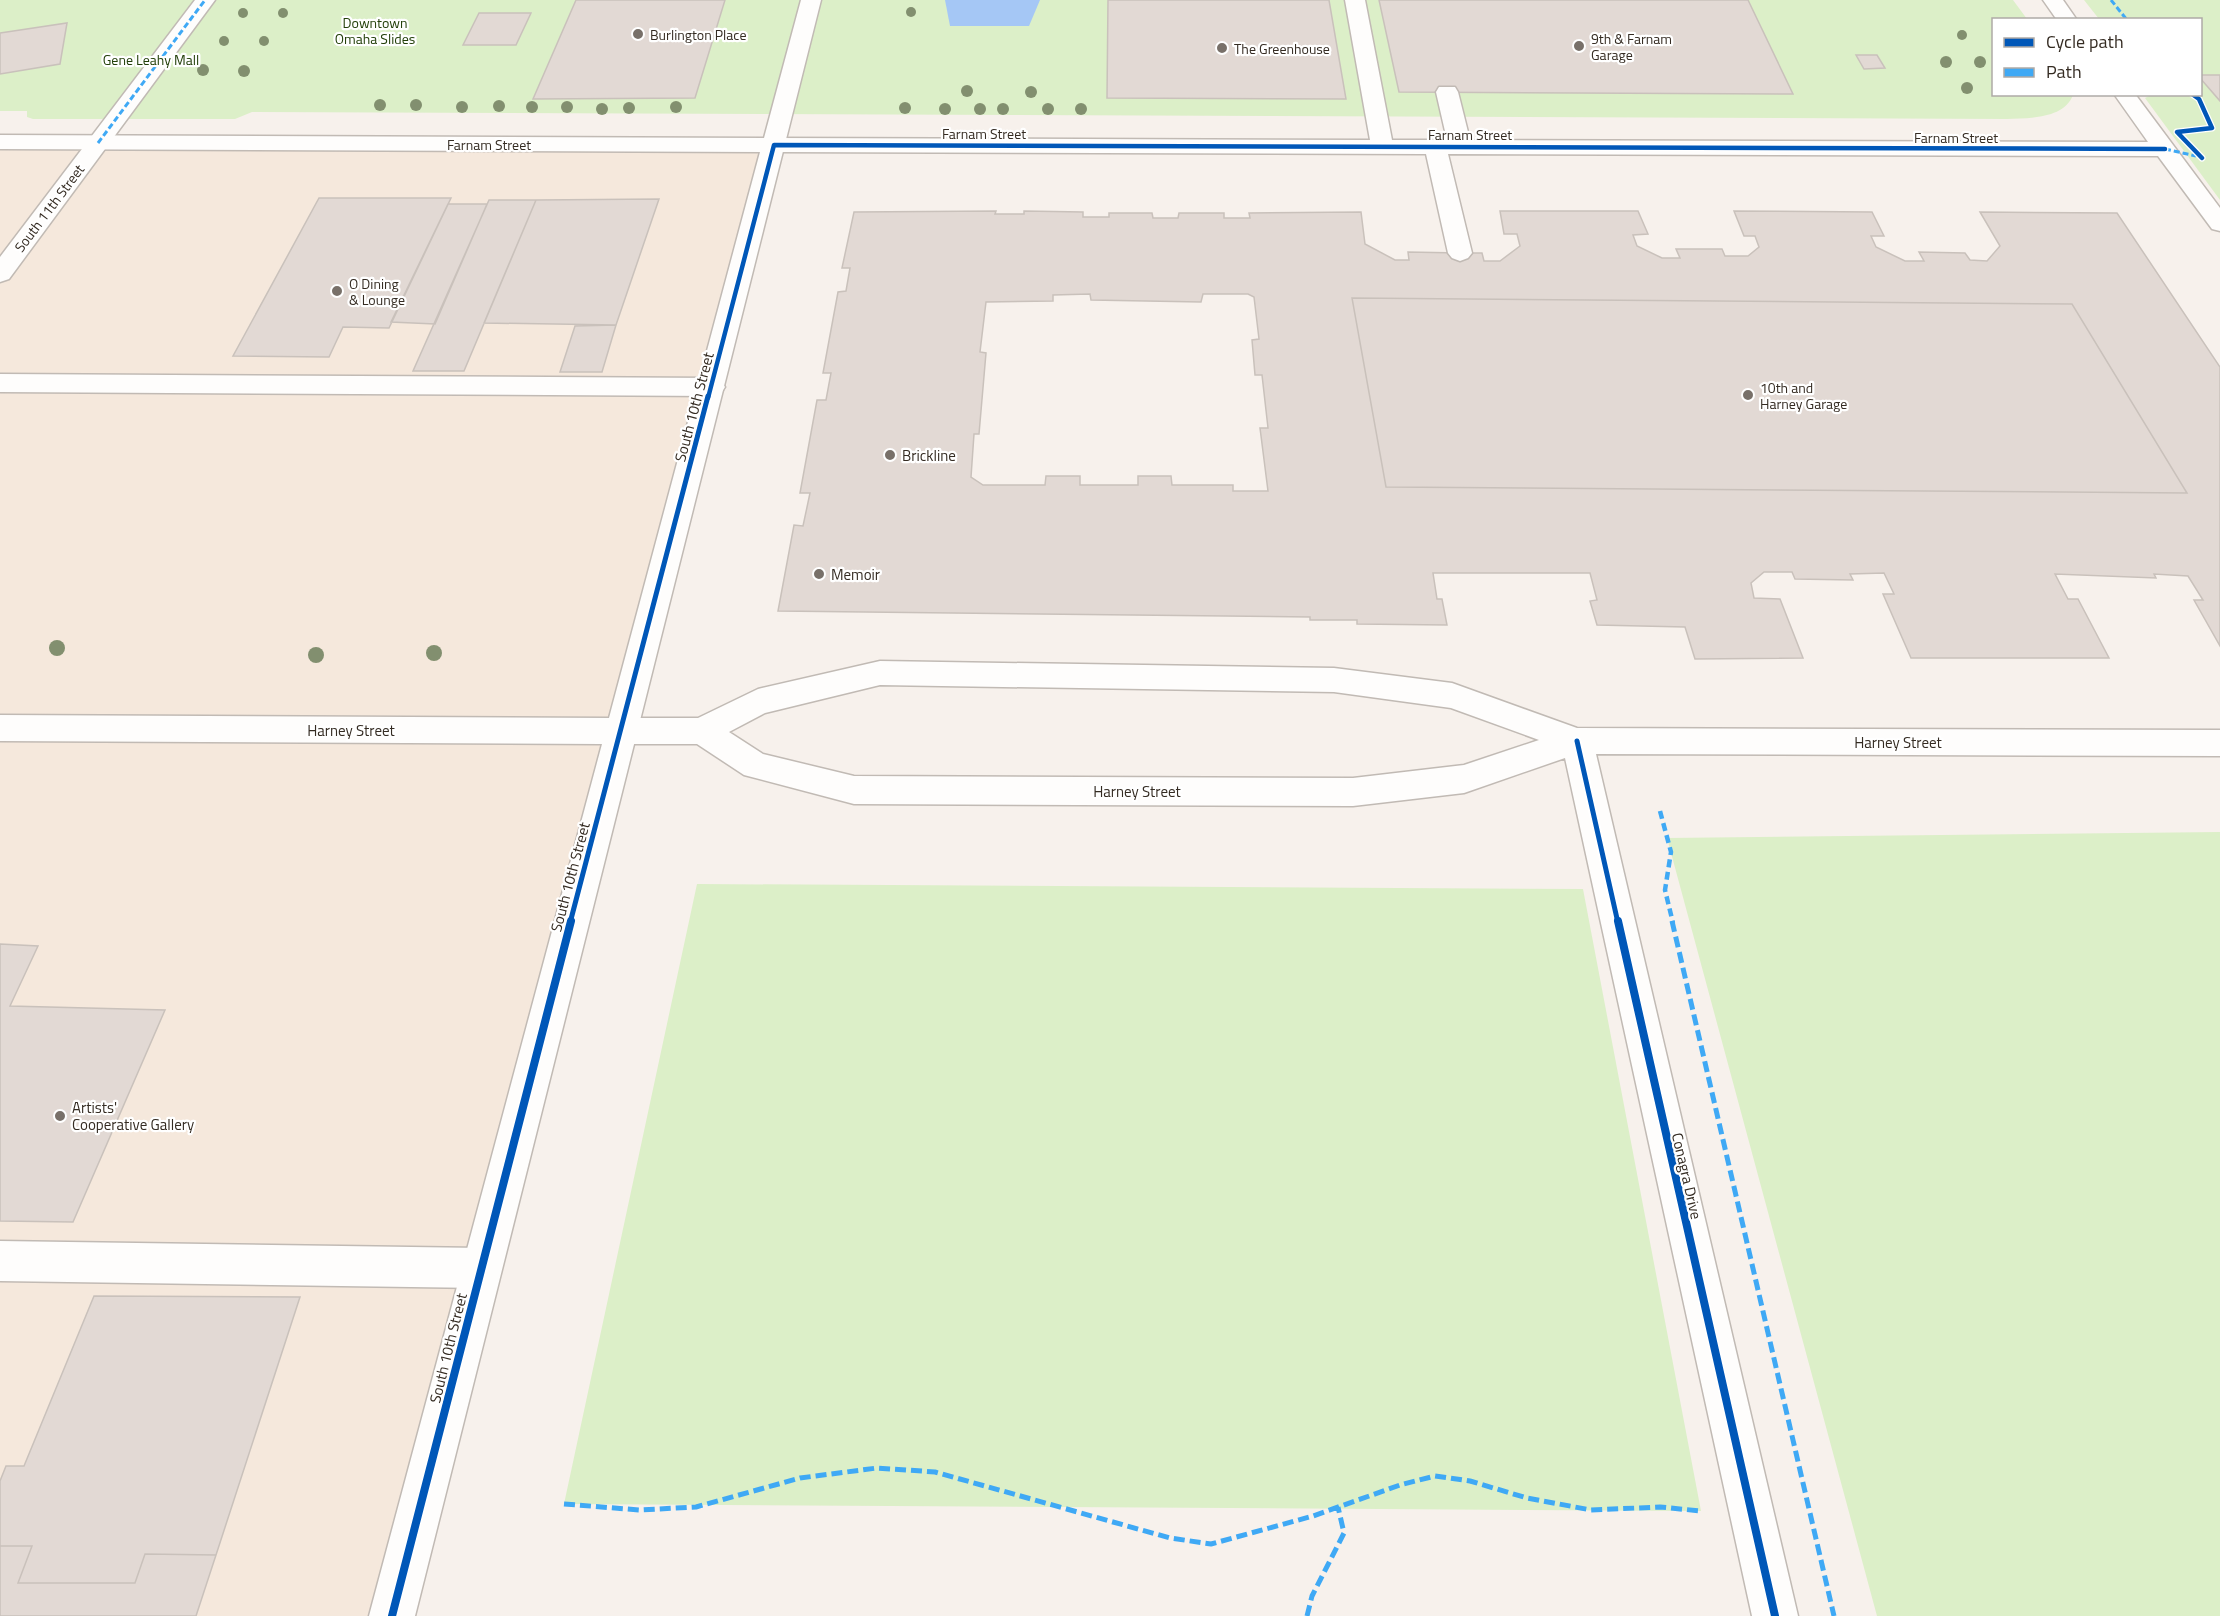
<svg xmlns="http://www.w3.org/2000/svg" width="2220" height="1616" viewBox="0 0 2220 1616" font-family="'Titillium Web',sans-serif">
  <style>
    .built { fill: #f5e8dc }
    .green { fill: #dcefc8 }
    .water { fill: #a5c7f5 }
    .building { fill: #e2d9d4; stroke: #c9c1bb; stroke-width: 1.5; fill-rule: evenodd }
    .lines { fill: none; stroke-linecap: round; stroke-linejoin: round }
    .minor-casing { stroke: #c1bab4; stroke-width: 3 }
    .major-casing { stroke: #c1bab4; stroke-width: 3 }
    .minor { fill: #fefdfc; fill-rule: evenodd }
    .major { fill: #fefdfc; fill-rule: evenodd }
    .quiet-far2 { stroke: #3fa9f5; stroke-width: 3; stroke-dasharray: 6 3; stroke-linecap: butt }
    .quiet-far1 { stroke: #3fa9f5; stroke-width: 4.5; stroke-dasharray: 8 4.5; stroke-linecap: butt }
    .quiet { stroke: #3fa9f5; stroke-width: 5; stroke-dasharray: 11 5; stroke-linecap: butt }
    .cycleway-far2-casing { stroke: #fff; stroke-width: 7 }
    .cycleway-far1-casing { stroke: #fff; stroke-width: 9 }
    .cycleway-casing { stroke: #fff; stroke-width: 11 }
    .cycleway-far2 { stroke: #0057b8; stroke-width: 4.5 }
    .cycleway-far1 { stroke: #0057b8; stroke-width: 5 }
    .cycleway { stroke: #0057b8; stroke-width: 8 }
    .tree { fill: #828f6f }
    .poi-dot { fill: #787069; stroke: #fff; stroke-width: 2 }
    .labels { text-anchor: middle; dominant-baseline: central; stroke-width: 4.5; stroke-linejoin: round; paint-order: stroke }
    .far-park-label { font-size: 14px; fill: #223f09; stroke: #fff }
    .far-poi-label { font-size: 14px; fill: #342b22; stroke: #fff; text-anchor: start }
    .far-street-label { font-size: 14px; fill: #342b22; stroke: #fff }
    .street-label { font-size: 15px; fill: #342b22; stroke: #fff }
    .poi-label { font-size: 15px; fill: #342b22; stroke: #fff; text-anchor: start }
  </style>
  <rect width="100%" height="100%" fill="#f7f1ec"/>
  <path class="built" d="M0 142 774 145 392 1616H0Z"/>
  <path class="green" d="M0 0H2013L2027 19 1994 20V94L2073 95C2064 119 2029 118 2007 119L252 112 235 119H33L27 117V111H0Z
    M2084 0H2220V200L2145 98 2151 95 2200 94V20L2099 19Z
    M2220 832V1616H1877L1667 838Z
    M697 884 1583 889 1701 1511 564 1504Z"/>
  <path class="water" d="M945 0H1040L1029 26H950Z"/>
  <path class="building" d="M576 0H725L695 98 533 99Z
    M1108 0H1329L1346 99 1107 98Z
    M1379 0H1748L1793 94 1399 92Z
    M479 13H531L516 45H463Z
    M67 23 60 64 0 74V33Z
    M1856 55H1877L1885 68 1864 69Z
    M2200 75H2220V101L2200 78Z
    M319 198H451L389 328 343 327 329 357 233 356Z
    M659 199 616 325 484 323 536 200Z
    M489 200H536L464 371H413Z
    M448 204H487L435 324 391 322Z
    M996 211 995 214H1024V211L1083 212V217H1109V213H1152L1153 218H1178L1179 213H1224V218H1250L1249 213 1361 212 1365 244 1395 260H1409L1408 252 1460 253H1482L1484 261H1500L1520 246 1517 234H1504L1500 211H1638L1648 234 1633 235 1637 246 1662 258H1680L1676 249H1722L1725 256H1748L1759 247 1755 236H1744L1734 211 1872 212 1884 236H1871L1876 247 1905 261H1924L1919 252 1965 253 1970 260 1987 261 2000 246 1980 212 2117 213 2220 367V646L2194 600H2203L2188 576 2154 574 2156 578 2055 574 2068 599H2078L2109 658H1911L1883 594H1894L1884 573 1850 574 1853 580 1795 579 1792 572H1764L1751 583 1754 598 1780 599 1803 658 1695 659 1685 627 1597 625 1590 601 1597 600 1590 573H1433L1437 599H1442L1447 625 1357 624V620H1310V617L778 611 794 525 803 526 810 493H800L817 400H826L831 373H823L838 292 846 291 850 268H842L854 212ZM1090 294 1091 300 1201 302 1203 294H1248L1254 297 1259 339 1252 340 1255 375H1262L1268 428H1260L1268 491H1233V485H1172L1171 476H1138V485H1080V476H1046L1045 485H983L971 477 974 434H979L986 353 980 352 986 302 1053 301V295ZM1352 298 2072 304 2187 493 1386 487Z
    M1352 298 2072 304 2187 493 1386 487Z
    M616 325 602 372H560L575 326Z
    M0 944 38 946 10 1006 165 1010 73 1222 0 1221Z
    M94 1296 300 1297 216 1555 145 1554 135 1583H18L32 1546H0V1481L6 1466H24Z
    M0 1546H32L18 1583H135L145 1554 216 1555 196 1616H0Z"/>
  <g class="lines">
    <g class="minor-casing">
      <path id="minor" d="M195 0H215L9 279 0 282V257Z
        M1345 0H1365L1392 140H1447L1436 92 1439 87H1455L1458 92 1470 140 2148 142 2114 94H2135L2220 208V231L2212 229 2158 156 1448 154 1472 253 1468 258 1460 261 1452 258 1448 253 1426 154 774 152 766 150 763 145 766 140 774 138 1370 140Z
        M2043 0H2063L2077 20H2057Z
        M0 374 712 378 721 381 725 387 721 393 712 396 0 392Z
        M880 661 1334 668 1452 683 1577 728 2220 730V756L1596 754 1798 1616H1752L1565 758 1464 793 1353 806 854 804 744 775 697 744H621L610 740 605 731 610 722 621 718H698L758 689ZM880 685 1334 692 1451 708 1539 740 1464 765 1353 778 854 776 763 754 729 732 765 713Z
        M0 1241 481 1248 495 1254 501 1268 495 1282 481 1288 0 1281Z"/>
    </g>
    <g class="major-casing">
      <path id="major" d="M801 0H821L415 1616H369L602 744 0 741V715L609 718 760 152 0 149V135L764 138Z"/>
    </g>
    <use href="#minor" class="minor"/>
    <use href="#major" class="major"/>
    <path class="quiet-far2" d="M2111 0 2127 20
      M98 143 205 0
      M2165 149 2196 156"/>
    <path class="quiet-far1" d="M1660 811 1671 852 1665 890 1673 923"/>
    <path class="quiet" d="M1672 921 1834 1616
      M564 1504 640 1510 696 1507 800 1478 877 1468 935 1472 1170 1538 1211 1544 1313 1516 1400 1485 1435 1476 1470 1481 1527 1498 1591 1510 1660 1507 1701 1511
      M1307 1616 1312 1596 1344 1533 1338 1507"/>
    <g class="cycleway-far2-casing">
      <path id="cycleway-far2" d="M2192 94 2199 99 2212 128 2177 132 2202 158
        M708 398 774 145 2165 149"/>
    </g>
    <g class="cycleway-far1-casing">
      <path id="cycleway-far1" d="M1577 741 1618 923
        M570 923 708 396"/>
    </g>
    <g class="cycleway-casing">
      <path id="cycleway" d="M1618 921 1775 1616
        M392 1616 571 921"/>
    </g>
    <use href="#cycleway-far2" class="cycleway-far2"/>
    <use href="#cycleway-far1" class="cycleway-far1"/>
    <use href="#cycleway" class="cycleway"/>
  </g>
  <g class="tree">
    <circle cx="911" cy="12" r="5"/>
    <circle cx="243" cy="13" r="5"/>
    <circle cx="283" cy="13" r="5"/>
    <circle cx="1962" cy="35" r="5"/>
    <circle cx="224" cy="41" r="5"/>
    <circle cx="264" cy="41" r="5"/>
    <circle cx="1946" cy="62" r="6"/>
    <circle cx="1980" cy="62" r="6"/>
    <circle cx="203" cy="70" r="6"/>
    <circle cx="244" cy="71" r="6"/>
    <circle cx="1967" cy="88" r="6"/>
    <circle cx="967" cy="91" r="6"/>
    <circle cx="1031" cy="92" r="6"/>
    <circle cx="380" cy="105" r="6"/>
    <circle cx="416" cy="105" r="6"/>
    <circle cx="499" cy="106" r="6"/>
    <circle cx="462" cy="107" r="6"/>
    <circle cx="532" cy="107" r="6"/>
    <circle cx="567" cy="107" r="6"/>
    <circle cx="676" cy="107" r="6"/>
    <circle cx="629" cy="108" r="6"/>
    <circle cx="905" cy="108" r="6"/>
    <circle cx="602" cy="109" r="6"/>
    <circle cx="945" cy="109" r="6"/>
    <circle cx="980" cy="109" r="6"/>
    <circle cx="1003" cy="109" r="6"/>
    <circle cx="1048" cy="109" r="6"/>
    <circle cx="1081" cy="109" r="6"/>
    <circle cx="57" cy="648" r="8"/>
    <circle cx="434" cy="653" r="8"/>
    <circle cx="316" cy="655" r="8"/>
  </g>
  <g class="poi-dot">
    <circle cx="638" cy="34" r="6"/>
    <circle cx="1579" cy="46" r="6"/>
    <circle cx="1222" cy="48" r="6"/>
    <circle cx="337" cy="291" r="6"/>
    <circle cx="1748" cy="395" r="6"/>
    <circle cx="890" cy="455" r="6"/>
    <circle cx="819" cy="574" r="6"/>
    <circle cx="60" cy="1116" r="6"/>
  </g>
  <g class="labels">
    <g class="far-park-label">
      <text x="375" y="22">Downtown<tspan x="375" dy="16">Omaha Slides</tspan></text>
      <text x="151" y="59">Gene Leahy Mall</text>
    </g>
    <g class="far-poi-label">
      <text x="650" y="34">Burlington Place</text>
      <text x="1591" y="38">9th &amp; Farnam<tspan x="1591" dy="16">Garage</tspan></text>
      <text x="1234" y="48">The Greenhouse</text>
      <text x="349" y="283">O Dining<tspan x="349" dy="16">&amp; Lounge</tspan></text>
      <text x="1760" y="387">10th and<tspan x="1760" dy="16">Harney Garage</tspan></text>
    </g>
    <g class="far-street-label">
      <text x="984" y="133">Farnam Street</text>
      <text x="1470" y="134">Farnam Street</text>
      <text x="1956" y="137">Farnam Street</text>
      <text x="489" y="144">Farnam Street</text>
      <text transform="translate(49 208) rotate(-53)">South 11th Street</text>
    </g>
    <g class="street-label">
      <text transform="translate(694 407) rotate(-75)">South 10th Street</text>
      <text x="351" y="730">Harney Street</text>
      <text x="1898" y="742">Harney Street</text>
      <text x="1137" y="791">Harney Street</text>
      <text transform="translate(570 877) rotate(-75)">South 10th Street</text>
      <text transform="translate(1687 1176) rotate(77)">Conagra Drive</text>
      <text transform="translate(448 1348) rotate(-76)">South 10th Street</text>
    </g>
    <g class="poi-label">
      <text x="902" y="455">Brickline</text>
      <text x="831" y="574">Memoir</text>
      <text x="72" y="1107">Artists'<tspan x="72" dy="17">Cooperative Gallery</tspan></text>
    </g>
  </g>
  <rect x="1992" y="18" width="210" height="78" fill="#ffffff" stroke="#aeaaa7" stroke-width="1.5"/>
  <rect x="2004" y="38" width="30" height="9" fill="#0057b8" stroke="#aeaaa7" stroke-width="1.5"/>
  <text x="2046" y="48" font-size="18" fill="#342b22">Cycle path</text>
  <rect x="2004" y="68" width="30" height="9" fill="#3fa9f5" stroke="#aeaaa7" stroke-width="1.5"/>
  <text x="2046" y="78" font-size="18" fill="#342b22">Path</text>
</svg>
